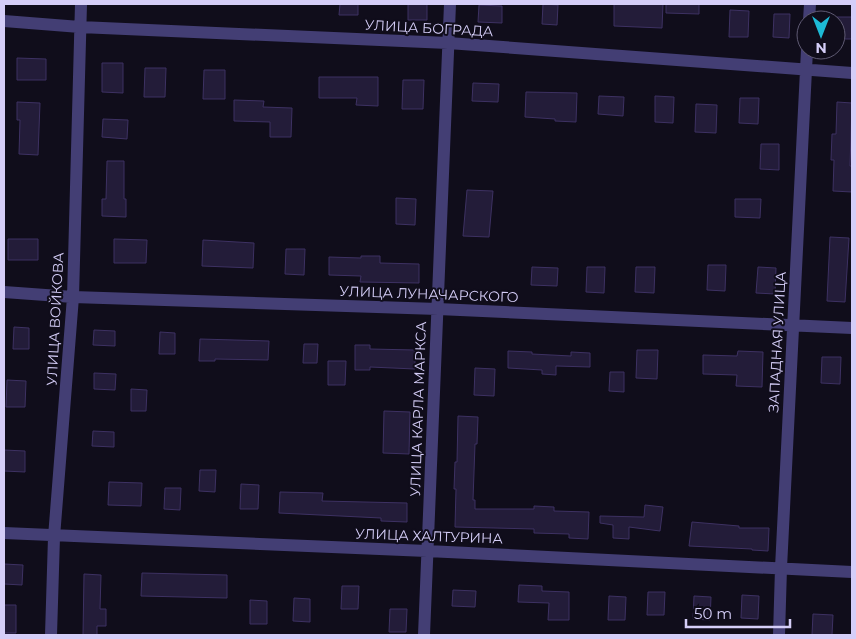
<svg xmlns="http://www.w3.org/2000/svg" width="856" height="639" viewBox="0 0 856 639" font-family="Montserrat,sans-serif">
  <style>
    .building { fill: #231c39; stroke: #3d3162 }
    .lines { fill: none; stroke-linecap: round; stroke-linejoin: round }
    .minor { stroke: #433e74; stroke-width: 12 }
    .labels { text-anchor: middle; dominant-baseline: central; stroke-width: 4; stroke-linejoin: round; paint-order: stroke }
    .street-label { font-size: 14px; fill: #d5cef8; stroke: #100d1b }
  </style>
  <rect width="100%" height="100%" fill="#100d1b"/>
  <path class="building" d="M340 4H358V15H339Z
    M408 4H427V20H408Z
    M543 4 558 5 557 25 542 24Z
    M614 4H663L662 28 614 26Z
    M666 4H699V14L666 13Z
    M479 5 502 6V23L478 22Z
    M730 10 749 11 748 37H729Z
    M774 14H790L789 38 773 37Z
    M837 17H852V39H837Z
    M17 58 46 59V80H17Z
    M102 63H123V93L102 92Z
    M145 68H166L165 97H144Z
    M204 70H225V99H203Z
    M319 77H378V106L356 105 357 98H319Z
    M403 80H424L423 109H402Z
    M473 83 499 84 498 102 472 101Z
    M526 92 577 93 576 122 555 121V119L525 117Z
    M599 96 624 97 623 116 598 114Z
    M655 96 674 97 673 123 655 122Z
    M740 98H759L758 124 739 123Z
    M234 100 264 101 263 107 292 108 291 137H270V122L234 121Z
    M17 102 40 103 38 155 19 154 20 120H17Z
    M837 102 852 103 850 166H852V192L833 191 834 160H831L832 134H836Z
    M696 104 717 105 716 133 695 132Z
    M103 119 128 120 127 139 102 137Z
    M761 144H779V170L760 169Z
    M107 161H124V199H126V217L102 216V199H106Z
    M467 190 493 191 489 237 463 236Z
    M396 198 416 199 415 225 396 224Z
    M735 199H761L760 218 735 217Z
    M830 237 849 238 845 302 827 301Z
    M8 239H38V260H8Z
    M114 239 147 240 146 263H114Z
    M203 240 254 243 253 268 202 266Z
    M286 249H305L304 275 285 274Z
    M361 256H380V263L419 264V283L360 282 361 276 329 275V257L361 258Z
    M708 265H726L725 291 707 290Z
    M532 267 558 268 557 286 531 285Z
    M587 267H605L604 293 586 292Z
    M636 267H655L654 293 635 292Z
    M758 267 776 268 775 294 756 293Z
    M14 327 29 328V349H13Z
    M94 330 115 331V346L93 345Z
    M160 332 175 333V354H159Z
    M200 339 269 341 268 360 215 359V361H199Z
    M304 344H318L317 363H303Z
    M355 345H370V349L415 350V369L370 367V370H355Z
    M637 350H658L657 379 636 378Z
    M508 351 532 352V354L571 356V352L590 353V367L556 366V375L542 374V370L508 368Z
    M738 351 763 352 762 387 736 386 737 375 703 374V355L737 356Z
    M822 357H841L840 384 821 383Z
    M328 361H346L345 385H328Z
    M475 368 495 369 494 396 474 395Z
    M610 372H624V392L609 391Z
    M94 373 116 374 115 390 94 389Z
    M7 380 26 381 25 407H6Z
    M131 389 147 390 146 411H131Z
    M384 411 410 412 409 454 383 453Z
    M458 416 478 417 477 444H475L473 500H475V509H534V506L554 507V511L589 512 588 539 569 538V534L534 533V529L455 527 456 489H454L455 462H457Z
    M93 431 114 432V447L92 446Z
    M4 450 25 451V472L4 471Z
    M200 470H216L215 492 199 491Z
    M109 482 142 483 141 506 108 505Z
    M241 484 259 485 258 509H240Z
    M165 488H181L180 510 164 509Z
    M280 492 323 493 322 501 407 503V522L381 521V518L279 513Z
    M645 505 663 507 660 531 629 527V539L613 538V525L600 523V516L644 517Z
    M692 522 739 526V528H769L768 551 752 550V549L689 546Z
    M4 564 23 565 22 585 4 584Z
    M142 573 227 575V598L141 596Z
    M84 574 101 575 100 609H106V626H97V635H83Z
    M519 585 542 586V591L569 592V620H548L549 603 518 602Z
    M342 586H359L358 609H341Z
    M453 590 476 591 475 607 452 606Z
    M648 592H665L664 615H647Z
    M742 595 759 596 758 619 741 618Z
    M609 596 626 597 625 620H608Z
    M694 596 711 597 710 620 693 619Z
    M294 598 310 599V622L293 621Z
    M250 600 267 601V624H250Z
    M4 605H16V633H4Z
    M390 609H407L406 632H389Z
    M813 614 833 615 832 635H812Z"/>
  <g class="lines">
    <path class="minor" d="M809 20 810 4
      M4 21 80 27 448 43 852 73
      M4 292 73 297 438 309 852 328
      M4 533 427 551 852 572
      M51 635 54 537 73 297 81 4
      M424 635 450 4
      M779 635 781 568 807 50"/>
  </g>
  <g class="labels">
    <g class="street-label">
      <text transform="translate(429 28) rotate(3)">УЛИЦА БОГРАДА</text>
      <text transform="translate(429 294) rotate(2)">УЛИЦА ЛУНАЧАРСКОГО</text>
      <text transform="translate(55 319) rotate(-87)">УЛИЦА ВОЙКОВА</text>
      <text transform="translate(777 342) rotate(-87)">ЗАПАДНАЯ УЛИЦА</text>
      <text transform="translate(418 409) rotate(-88)">УЛИЦА КАРЛА МАРКСА</text>
      <text transform="translate(429 536) rotate(2)">УЛИЦА ХАЛТУРИНА</text>
    </g>
  </g>
  <rect width="856" height="639" fill="none" stroke="#d5cef8" stroke-width="10"/>
  <g transform="translate(821 35) rotate(180)"><circle r="24" fill="#100d1b" stroke="#5f5a73"/>
  <path d="M0-4L9 19L0 12L-9 19Z" fill="#1dbad6"/>
  <text y="-8" font-size="14" font-weight="bold" text-anchor="middle" fill="#d5cef8">N</text>
  </g>
  <path d="M686 619v8h104v-8" fill="none" stroke="#d5cef8" stroke-width="2.5"/>
  <text x="694" y="619" font-size="15" fill="#d5cef8" stroke="#100d1b" stroke-width="4" paint-order="stroke">50 m</text>
</svg>
